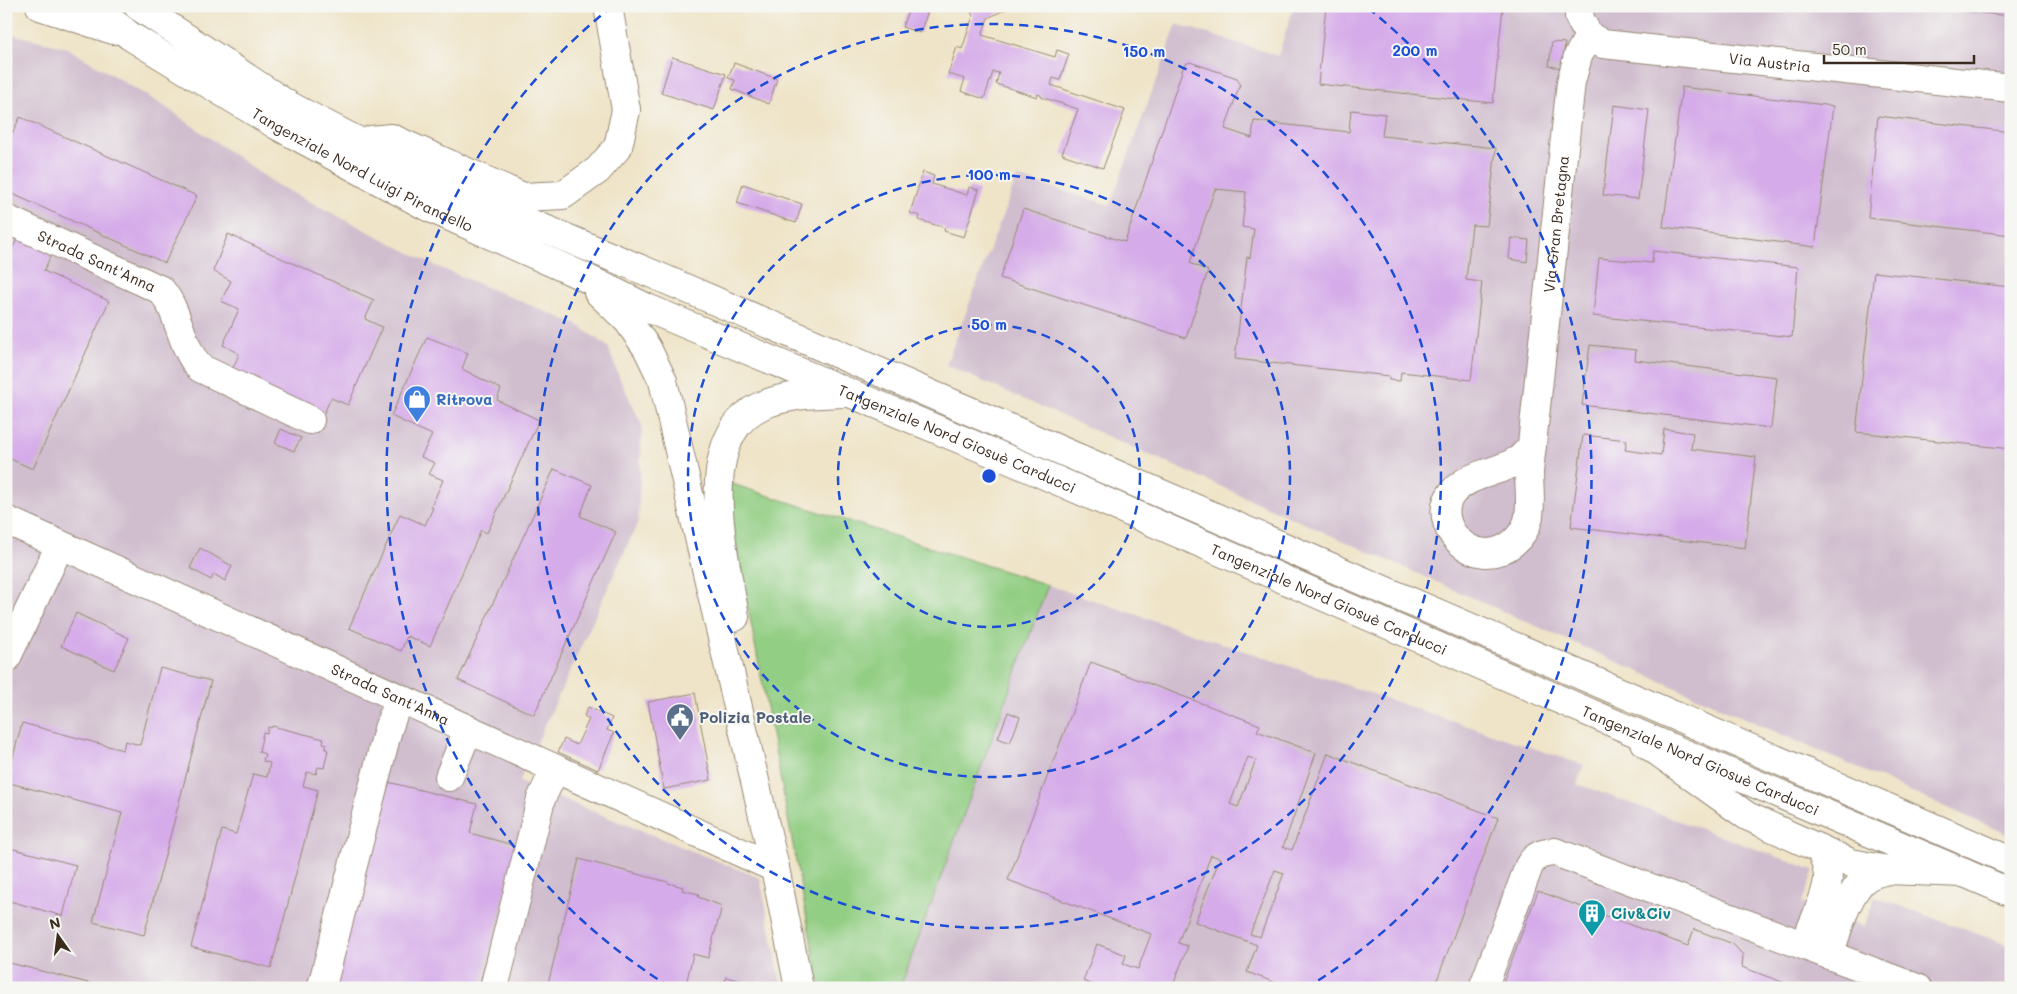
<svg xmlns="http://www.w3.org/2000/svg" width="2017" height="994" viewBox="0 0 2017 994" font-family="Mali,sans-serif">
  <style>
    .industrial { fill: #d0bdce }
    .green { fill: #92ce83; stroke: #667c50 }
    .building { fill: #d5abe9; fill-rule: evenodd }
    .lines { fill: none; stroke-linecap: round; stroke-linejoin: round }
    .minor-casing { stroke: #958773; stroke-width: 30 }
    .major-casing { stroke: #958773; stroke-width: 30 }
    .highway-casing { stroke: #958773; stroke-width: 30 }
    .minor { stroke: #fff; stroke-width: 28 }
    .major { stroke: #fff; stroke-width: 28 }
    .highway { stroke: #fff; stroke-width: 28 }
    .ring { fill: none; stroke: #1d4ed8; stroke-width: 2.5; stroke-dasharray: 9 6 }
    .labels { text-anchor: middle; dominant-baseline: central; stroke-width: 4; stroke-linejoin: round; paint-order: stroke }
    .street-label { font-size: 15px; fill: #3b2a1e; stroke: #f6f6f2 }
    .shop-label { font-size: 15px; font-weight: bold; fill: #366cbe; stroke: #f6f6f2; text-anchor: start }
    .service-label { font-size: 15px; font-weight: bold; fill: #4e5e75; stroke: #f6f6f2; text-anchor: start }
    .culture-label { font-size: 15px; font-weight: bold; fill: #0d838f; stroke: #f6f6f2; text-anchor: start }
    .centre { fill: #1d4ed8; stroke: #f6f6f2; stroke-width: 2.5 }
    .ring-label { font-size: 15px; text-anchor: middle; font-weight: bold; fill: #1d4ed8; stroke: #f6f6f2; stroke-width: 4; stroke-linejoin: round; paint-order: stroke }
  </style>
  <rect width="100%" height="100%" fill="#f6f6f2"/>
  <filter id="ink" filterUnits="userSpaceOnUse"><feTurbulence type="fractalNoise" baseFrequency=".02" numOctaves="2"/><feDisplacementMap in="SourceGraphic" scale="10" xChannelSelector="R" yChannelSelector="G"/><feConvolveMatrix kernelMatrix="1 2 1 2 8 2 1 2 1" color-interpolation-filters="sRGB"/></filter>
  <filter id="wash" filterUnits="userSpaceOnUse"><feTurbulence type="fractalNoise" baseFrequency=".0096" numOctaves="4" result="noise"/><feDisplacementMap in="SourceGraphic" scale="20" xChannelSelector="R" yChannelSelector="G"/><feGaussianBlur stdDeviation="1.12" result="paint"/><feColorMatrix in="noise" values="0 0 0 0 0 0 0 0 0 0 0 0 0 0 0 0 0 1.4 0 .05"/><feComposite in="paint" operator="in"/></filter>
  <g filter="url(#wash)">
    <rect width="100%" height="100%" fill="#efe4c8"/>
    <path class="industrial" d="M1294 6H2011V836L946 365 1017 177 1110 205 1177 24 1278 56Z
      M7 33 67 48 161 104 277 185 438 267 578 325 608 347 619 377 642 425 638 522 519 782 760 878 782 988H6Z
      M1048 585 1584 765 1577 784 1814 870 1802 903 1864 927 1875 897 2011 946V988H900Z"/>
    <path class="green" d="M729 483 1048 585 900 988H820L733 528Z"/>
    <g id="blocks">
      <path class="building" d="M910 6H930L920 33 902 27Z
        M968 6H1006V9L988 18 982 35 1055 57 1057 50 1069 54 1060 80 1053 78 1051 85 1125 110 1103 168 1062 154 1078 109 1041 97V95L1038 94 1037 97 996 84 999 73 993 72 984 99 961 91 965 79 948 74 957 47 962 49 973 16Z
        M1326 6H1503L1493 103 1318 84Z
        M1934 6H2011V16L1934 8Z
        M1552 42 1565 43 1562 68 1549 66Z
        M672 57 726 74 714 110 661 93Z
        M1190 62 1237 78 1240 84 1225 129 1252 138 1254 121 1349 132 1351 110 1385 114 1382 136 1496 148 1487 226 1472 225 1466 280 1482 282 1471 380 1401 372 1400 381 1389 380V376L1235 359 1247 257 1250 258 1254 229 1242 227 1246 192 1215 189 1190 263 1208 271 1186 338 1000 278 1023 209 1125 242 1184 65Z
        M734 63 777 79 769 104 732 89 735 80 728 78Z
        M1682 87 1833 106 1815 247 1663 227Z
        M1614 105 1649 110 1638 199 1603 195Z
        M1878 116 2011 132V235L1868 218Z
        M20 117 197 196 165 263 6 191V129L13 132Z
        M923 172 934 176 932 184 967 195 969 187 979 190 964 237 944 231 945 228 919 220 920 216 910 213Z
        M743 184 802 204 796 223 737 203Z
        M22 230 55 245 44 271 109 301 33 469 6 457V260Z
        M228 234 374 300 365 319 382 327 348 405 331 398 323 415 231 373 239 354 223 345 239 309 221 301 231 281 213 271Z
        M1511 238 1529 240 1527 262 1509 259Z
        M1653 251 1798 267 1792 337 1593 316 1599 258 1652 263Z
        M1874 272 2011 287V449L1856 432Z
        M427 337 468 353 462 369 501 389 497 400 539 420 487 533 481 530 430 646 407 636 401 651 349 628 400 514 425 525 433 508 431 507 443 480 429 474 435 463 421 457 432 435 391 416Z
        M1590 345 1636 350 1635 360 1777 377 1771 428 1582 405Z
        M281 429 301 438 294 451 275 443Z
        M1664 429 1693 433 1691 449 1756 457 1745 548 1571 527 1583 435 1627 440 1625 450 1661 455Z
        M554 469 592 485 580 516 616 532 534 715 458 680Z
        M200 548 232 566 225 581 214 574 211 580 190 568Z
        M76 613 129 638 114 670 61 646Z
        M1091 662 1260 725 1257 731 1316 753 1283 847 1292 850 1328 753 1498 818 1434 988H1289L1247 972 1257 945 1195 922 1220 858 1211 855 1178 943 1188 946 1172 988H1100L1083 981 1097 944 1126 955 1123 964 1138 969 1151 934 1008 880ZM1248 757 1256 760 1238 807 1230 804ZM1275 870 1284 873 1260 937 1250 934Z
        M160 668 211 681 144 935 93 922 122 813 6 782 22 723 123 750 125 741 140 745Z
        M695 693 711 780 664 789 648 702Z
        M588 707 612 718 607 730 614 733 598 770 558 752 564 739 577 745 589 719 584 716Z
        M1008 712 1020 717 1010 743 998 738Z
        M272 726 324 739 323 743 327 744 325 749 328 750 324 768 318 767 316 774 307 772 303 786 318 790 271 968 191 947 222 830 236 834 253 774 267 777 270 763 263 761 265 754 259 752 263 732 267 733 268 727 271 728Z
        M384 781 477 804 470 833 516 846 479 988H344L331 984Z
        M6 847 76 865 63 916 6 900Z
        M579 859 668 882V883L683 887 682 890 699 894 698 897 722 906 708 958 693 954 685 988H547Z
        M1538 891 1688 946 1694 929 1733 944 1743 955 1742 967 1798 988H1501Z
        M6 962 104 987V988H6Z
        M726 977 752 984 751 988H723Z"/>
    </g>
  </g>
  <g filter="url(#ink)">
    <use href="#blocks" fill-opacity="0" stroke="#958773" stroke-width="1"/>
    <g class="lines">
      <g class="minor-casing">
        <g id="minor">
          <path d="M608 6 626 110"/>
          <path d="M1580 6 1579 17 1589 36"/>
          <path id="s1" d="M1589 36 1603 44 2011 88"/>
          <path id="s2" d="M6 219 161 290C180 312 180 346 200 368L310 420"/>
          <path id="s3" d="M1532 447C1527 451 1523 457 1518 460 1497 474 1471 472 1453 492 1427 522 1474 575 1513 543 1520 537 1525 531 1528 521 1532 506 1529 487 1529 472L1571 82 1578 56 1589 36"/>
          <path id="s4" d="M6 520 775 868"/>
          <path d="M6 659 60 545"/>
          <path d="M1644 742 1747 816 1851 863 1887 870 1964 873"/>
          <path d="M449 777 468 730"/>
          <path d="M1804 945C1811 928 1829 893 1828 875 1827 866 1824 858 1820 849"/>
          <path d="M1829 955C1837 933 1847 892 1866 878 1871 874 1880 872 1887 870"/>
          <path d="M324 988 322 986 388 729 399 698"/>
          <path d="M494 988 541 799 555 769"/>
          <path d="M1483 988 1529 866C1535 855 1542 853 1555 852L1917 988"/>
        </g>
      </g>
      <g class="major-casing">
        <path id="major" d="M775 868 799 988"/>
      </g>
      <g class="highway-casing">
        <g id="highway">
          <path d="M40 6 113 30"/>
          <path id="s5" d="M93 6 130 36 278 126 428 207 580 275 647 308 1017 463 1625 728 2011 893"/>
          <path d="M138 6 288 105 454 191 662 278 2011 861"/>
          <path d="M371 140 391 138 523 197 563 195 598 170 618 147 626 110"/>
          <path d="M598 292 628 321 647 348 663 381 775 868"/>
          <path d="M735 617C726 560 691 435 763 405 789 394 817 394 845 393"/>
        </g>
      </g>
      <use href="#minor" class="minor"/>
      <use href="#major" class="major"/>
      <use href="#highway" class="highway"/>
    </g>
  </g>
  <g class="ring">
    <circle cx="989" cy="476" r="151"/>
    <circle cx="989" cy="476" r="301"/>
    <circle cx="989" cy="476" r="452"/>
    <path d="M670 987A602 602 0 0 1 610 8M1368 8A602 602 0 0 1 1308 987"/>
  </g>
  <defs>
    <g id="shop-pin" transform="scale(1.4375)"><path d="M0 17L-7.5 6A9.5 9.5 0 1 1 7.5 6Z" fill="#3f7fe0" stroke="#f6f6f2"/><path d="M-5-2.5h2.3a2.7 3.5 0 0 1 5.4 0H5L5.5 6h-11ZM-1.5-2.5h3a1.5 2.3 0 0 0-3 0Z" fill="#fff"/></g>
    <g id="civic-pin" transform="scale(1.4375)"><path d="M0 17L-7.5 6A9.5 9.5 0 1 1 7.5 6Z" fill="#5c6f8a" stroke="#f6f6f2"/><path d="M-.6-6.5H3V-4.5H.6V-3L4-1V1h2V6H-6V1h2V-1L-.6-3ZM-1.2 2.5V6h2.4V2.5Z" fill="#fff"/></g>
    <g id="building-pin" transform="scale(1.4375)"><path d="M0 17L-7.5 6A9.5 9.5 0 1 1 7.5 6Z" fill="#0f9aa8" stroke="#f6f6f2"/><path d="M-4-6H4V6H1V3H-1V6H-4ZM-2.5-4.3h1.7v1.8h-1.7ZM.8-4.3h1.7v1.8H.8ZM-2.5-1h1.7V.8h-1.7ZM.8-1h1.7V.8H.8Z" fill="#fff"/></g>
  </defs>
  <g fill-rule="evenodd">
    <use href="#shop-pin" x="417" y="399"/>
    <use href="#civic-pin" x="680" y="717"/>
    <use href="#building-pin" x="1592" y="913"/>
  </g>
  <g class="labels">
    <g class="street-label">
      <text stroke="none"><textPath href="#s1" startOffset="184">Via Austria</textPath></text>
      <text stroke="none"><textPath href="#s5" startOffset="316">Tangenziale Nord Luigi Pirandello</textPath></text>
      <text stroke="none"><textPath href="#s3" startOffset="532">Via Gran Bretagna</textPath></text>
      <text stroke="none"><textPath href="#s2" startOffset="100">Strada Sant'Anna</textPath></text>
      <text stroke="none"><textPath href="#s5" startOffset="969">Tangenziale Nord Giosuè Carducci</textPath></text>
      <text stroke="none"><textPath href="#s5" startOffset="1374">Tangenziale Nord Giosuè Carducci</textPath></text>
      <text stroke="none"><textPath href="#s4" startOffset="422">Strada Sant'Anna</textPath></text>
      <text stroke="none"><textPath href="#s5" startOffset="1779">Tangenziale Nord Giosuè Carducci</textPath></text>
    </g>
    <g class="shop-label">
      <text x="436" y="399">Ritrova</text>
    </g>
    <g class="service-label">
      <text x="699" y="717">Polizia Postale</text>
    </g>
    <g class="culture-label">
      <text x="1611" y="913">Civ&amp;Civ</text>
    </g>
  </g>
  <circle cx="989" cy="476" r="8" class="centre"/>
  <g class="ring-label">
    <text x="1415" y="56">200 m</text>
    <text x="1144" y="57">150 m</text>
    <text x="989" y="180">100 m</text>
    <text x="989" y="330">50 m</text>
  </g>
  <rect width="2017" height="994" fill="none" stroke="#f6f6f2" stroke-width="25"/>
  <g transform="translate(58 936) rotate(346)" stroke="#f6f6f2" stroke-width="4" paint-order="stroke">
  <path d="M0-4L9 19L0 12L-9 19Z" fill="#3b2a1e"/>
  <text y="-8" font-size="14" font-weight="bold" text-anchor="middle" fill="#3b2a1e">N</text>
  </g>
  <path d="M1824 55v8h150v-8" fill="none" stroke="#3b2a1e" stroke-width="2.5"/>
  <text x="1832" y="55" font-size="15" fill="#3b2a1e" stroke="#f6f6f2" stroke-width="4" paint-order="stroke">50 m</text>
</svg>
